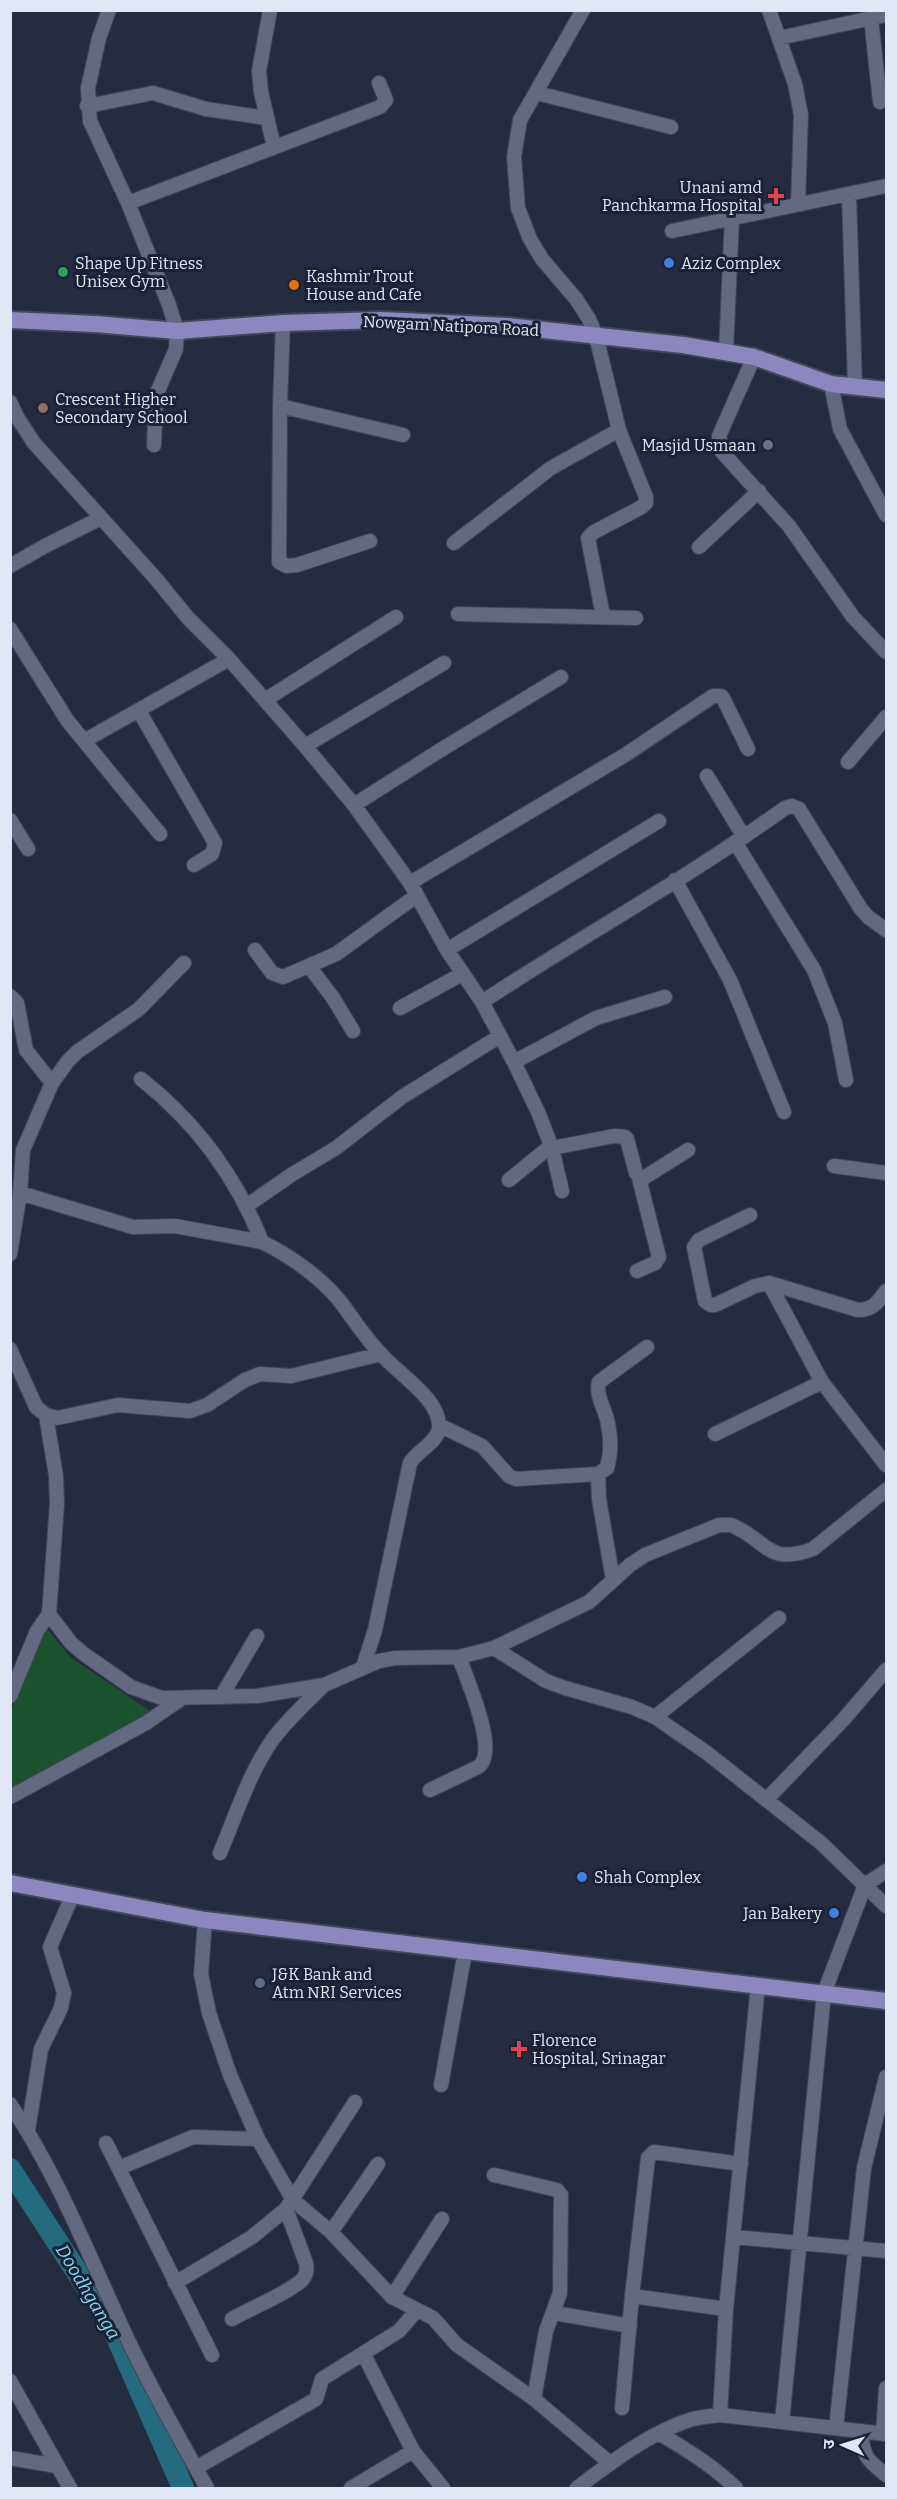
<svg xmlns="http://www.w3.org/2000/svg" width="897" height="2499" viewBox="0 0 897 2499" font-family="Bitter,'Noto Sans Devanagari',serif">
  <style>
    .green { fill: #1c512e }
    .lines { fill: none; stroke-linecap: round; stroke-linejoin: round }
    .river { stroke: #246b80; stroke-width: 22 }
    .minor-casing { stroke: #424758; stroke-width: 16 }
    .primary-casing { stroke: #424758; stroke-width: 20 }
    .minor { stroke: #626981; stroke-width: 14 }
    .primary { stroke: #8c88bf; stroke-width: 16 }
    .health-dot { fill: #e0444e; stroke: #1c2236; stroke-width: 2 }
    .shop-dot { fill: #3f7fe0; stroke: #1c2236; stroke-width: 2 }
    .leisure-dot { fill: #2e9e5b; stroke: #1c2236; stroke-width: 2 }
    .food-dot { fill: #e8710a; stroke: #1c2236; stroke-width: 2 }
    .education-dot { fill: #8d6e63; stroke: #1c2236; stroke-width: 2 }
    .worship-dot { fill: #6b7280; stroke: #1c2236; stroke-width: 2 }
    .service-dot { fill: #5c6f8a; stroke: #1c2236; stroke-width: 2 }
    .labels { text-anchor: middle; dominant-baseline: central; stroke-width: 6; stroke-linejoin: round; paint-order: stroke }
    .poi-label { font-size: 16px; fill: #e2e7f5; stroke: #1c2236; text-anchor: start }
    .street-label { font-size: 16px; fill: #e2e7f5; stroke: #1c2236 }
    .water-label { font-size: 18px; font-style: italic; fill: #81daf7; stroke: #1c2236 }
  </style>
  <rect width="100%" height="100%" fill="#262c40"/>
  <path class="green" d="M48 1630 70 1657 153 1713 11 1788V1712L37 1633Z"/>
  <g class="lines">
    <path class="river" d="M10 2169 112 2326 183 2488"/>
    <g class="minor-casing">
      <path id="minor" d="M109 10 99 38 88 88 90 121 128 203 169 305 177 331 176 349 156 395 154 445
        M270 10 259 71 261 92 274 147
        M583 10 520 120 514 157 518 208 530 239 542 259 576 299 589 319 596 336 619 430 646 497V503L640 508 594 532 588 538 603 616
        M769 10 795 84 801 115 798 204
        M871 18 880 102
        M779 38 886 15
        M537 93 671 127
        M87 106 153 93 206 109 266 118
        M849 194 855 386
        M128 203 380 107 386 100 379 83
        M672 231 886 186
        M283 323 280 406 279 562 287 566 297 565 370 541
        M726 352 732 218
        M754 357 719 436 722 452 789 526 853 617 886 652
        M831 384 840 429 886 515
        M10 402 17 417 34 443 157 580 188 618 229 659 305 746 354 805 410 883 447 950 482 1002 514 1062 538 1112 552 1148 562 1191
        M280 406 403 435
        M454 543 551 468 619 430
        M699 547 759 491
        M10 566 45 546 101 518
        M458 614 636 618
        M10 629 67 720 160 834
        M265 700 396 617
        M139 711 215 843 212 854 194 865
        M84 741 229 659
        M305 746 444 663
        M848 762 886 717
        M707 776 744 837
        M354 805 439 751 561 677
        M10 820 28 849
        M735 842 814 970 835 1023 846 1080
        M675 880 730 980 784 1112
        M410 883 625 755 713 696H721L723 698 748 749
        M255 950 272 973 283 977 336 954 416 896
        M447 950 659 821
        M309 966 333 998 353 1031
        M10 996 17 1003 26 1050 52 1083
        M482 1002C582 936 688 878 785 808L792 806 799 809 861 909 868 917 886 930
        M400 1008 462 974
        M514 1062 596 1018 665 997
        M141 1079C197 1123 236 1176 262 1242
        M834 1166 886 1173
        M509 1180 547 1149 614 1136 625 1137 627 1139 636 1173 642 1179 688 1150
        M20 1193 133 1227 175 1226 262 1242C289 1255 320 1277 339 1300 353 1318 365 1338 381 1354 398 1374 441 1399 439 1428 438 1442 417 1451 410 1463L375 1630 363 1667
        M248 1205 291 1175 336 1148 402 1097 500 1036
        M750 1215 699 1240 694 1247 705 1301 711 1305H715L755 1286 769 1283 858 1310C873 1310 878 1302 886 1291
        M10 1254 20 1193 23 1150 52 1083 68 1061 77 1052 139 1009 184 963
        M637 1271 655 1263 659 1257 639 1178
        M769 1283 822 1382 886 1465
        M10 1349 36 1407 46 1415 57 1418 118 1405 190 1411 207 1405 245 1380 260 1374 291 1376 381 1354
        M46 1415 56 1476 57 1504 49 1614 71 1643 84 1654 131 1687 162 1698 257 1696 324 1685 379 1661 395 1658 459 1657 494 1648 546 1681 565 1688 632 1707 655 1717 707 1753 821 1843 886 1906
        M439 1425 482 1446 509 1476 516 1479 598 1474 607 1468C611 1454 611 1438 608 1424 606 1410 595 1396 599 1382L647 1347
        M715 1434 822 1382
        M598 1474 599 1499 613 1580
        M494 1648 589 1602 630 1565 645 1555 719 1525H731C768 1540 766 1566 813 1549L886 1490
        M10 1696 37 1631 49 1614
        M221 1697 257 1636
        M655 1717 779 1618
        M430 1790 478 1767C500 1752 466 1678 459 1657
        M10 1797 146 1723 181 1699
        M766 1800 843 1720 886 1670
        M220 1853C236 1815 249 1773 273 1739 288 1719 306 1703 324 1685
        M205 1920 201 1974 209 2013 230 2075 258 2139 293 2200 331 2232 392 2297 433 2318 457 2345 534 2399 610 2463
        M441 2085 465 1952
        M10 2104C59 2177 91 2261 128 2340 152 2391 180 2439 207 2488
        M28 2130 41 2049 61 2008 64 1993 50 1947 73 1894
        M106 2143 212 2355
        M119 2168 193 2137 258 2139
        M494 2175 557 2190 561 2195 560 2293 546 2331 534 2399
        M331 2232 378 2164
        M734 2237 886 2251
        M175 2283 252 2237 286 2209 355 2102
        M632 2296 726 2309
        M392 2297 442 2219
        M554 2313 630 2326
        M232 2319C249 2309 288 2293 301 2281 307 2275 307 2270 306 2263L286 2209
        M364 2355 413 2451 443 2488
        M10 2381 70 2488
        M622 2408 632 2296 648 2158 654 2152 741 2164
        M720 2415 726 2309 758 1985
        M782 2422 824 1993 865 1885 886 1871
        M836 2428 864 2168 886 2077
        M861 2432C863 2457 867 2460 886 2475
        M660 2434C688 2450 713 2466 736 2488
        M883 2434 886 2388
        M10 2458 57 2466
        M196 2468 316 2399 322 2379 399 2331 417 2310
        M351 2488 413 2451
        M577 2488C610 2463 652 2431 693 2419 701 2417 711 2416 720 2415L886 2434"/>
    </g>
    <g class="primary-casing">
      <path id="primary" d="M10 320 95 324 177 331 283 323 381 320 507 326 683 345 754 357 831 384 886 390
        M10 1883 205 1920 886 2001"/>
    </g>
    <use href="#minor" class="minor"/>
    <use href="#primary" class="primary"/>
  </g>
  <g class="health-dot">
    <path d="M773 187h6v6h6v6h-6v6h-6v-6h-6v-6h6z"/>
    <path d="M516 2040h6v6h6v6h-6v6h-6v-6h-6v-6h6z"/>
  </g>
  <g class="shop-dot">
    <circle cx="669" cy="263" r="6"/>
    <circle cx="582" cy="1877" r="6"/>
    <circle cx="834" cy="1913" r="6"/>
  </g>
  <circle class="leisure-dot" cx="63" cy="272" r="6"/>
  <circle class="food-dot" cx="294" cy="285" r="6"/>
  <circle class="education-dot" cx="43" cy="408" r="6"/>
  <circle class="worship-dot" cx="768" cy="445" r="6"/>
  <circle class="service-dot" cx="260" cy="1983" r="6"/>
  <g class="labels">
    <g class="poi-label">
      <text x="762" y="187" text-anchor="end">Unani amd<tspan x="762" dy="18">Panchkarma Hospital</tspan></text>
      <text x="75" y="263">Shape Up Fitness<tspan x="75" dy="18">Unisex Gym</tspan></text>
      <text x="681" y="263">Aziz Complex</text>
      <text x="306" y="276">Kashmir Trout<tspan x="306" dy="18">House and Cafe</tspan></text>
      <text x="55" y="399">Crescent Higher<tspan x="55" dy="18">Secondary School</tspan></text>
      <text x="756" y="445" text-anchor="end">Masjid Usmaan</text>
      <text x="594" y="1877">Shah Complex</text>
      <text x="822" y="1913" text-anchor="end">Jan Bakery</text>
      <text x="272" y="1974">J&amp;K Bank and<tspan x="272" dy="18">Atm NRI Services</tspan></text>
      <text x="532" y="2040">Florence<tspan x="532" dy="18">Hospital, Srinagar</tspan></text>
    </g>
    <g class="street-label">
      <text transform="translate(451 326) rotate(3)">Nowgam Natipora Road</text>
    </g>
    <g class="water-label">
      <text transform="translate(88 2292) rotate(59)">Doodhganga</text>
    </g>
  </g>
  <rect width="897" height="2499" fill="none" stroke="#e2e7f5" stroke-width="24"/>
  <g transform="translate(843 2445) rotate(273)" stroke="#1c2236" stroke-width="4.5" paint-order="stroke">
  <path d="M0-4.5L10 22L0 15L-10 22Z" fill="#e2e7f5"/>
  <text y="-9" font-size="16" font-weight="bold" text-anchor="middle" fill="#e2e7f5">उ</text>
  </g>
</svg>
